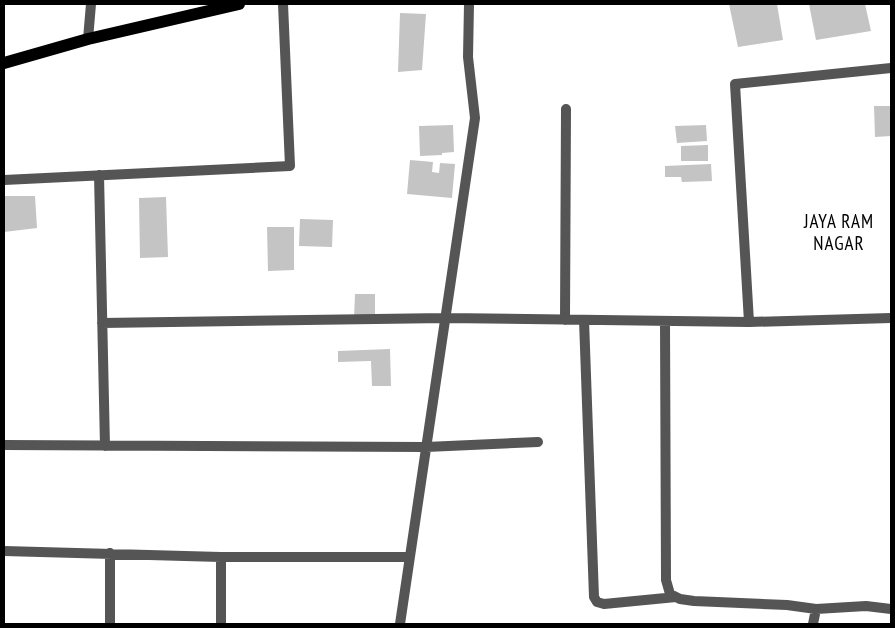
<svg xmlns="http://www.w3.org/2000/svg" width="895" height="628" viewBox="0 0 895 628" font-family="'PT Sans Narrow',sans-serif">
  <style>
    .building { fill: #c4c4c4 }
    .lines { fill: none; stroke-linecap: round; stroke-linejoin: round }
    .street { stroke: #555; stroke-width: 10 }
    .primary { stroke: #000; stroke-width: 12 }
    .labels { text-anchor: middle; dominant-baseline: central; stroke-width: 4; stroke-linejoin: round; paint-order: stroke }
    .neighbourhood-label { font-size: 19px; letter-spacing: 1px; fill: #000; stroke: #fff }
  </style>
  <rect width="100%" height="100%" fill="#fff"/>
  <path class="building" d="M729 4H777L783 40 738 47Z
    M809 4H865L871 31 816 40Z
    M400 13 426 14 422 70 398 72Z
    M874 106H891V136L875 137Z
    M453 125 454 152 442 153V155L420 156 419 126Z
    M706 125 707 141 677 143 675 126Z
    M708 145V161H681V146Z
    M410 160 433 162 432 172 439 173 440 163 455 164 452 198 407 194Z
    M711 164 712 181 682 182 681 177H665V166Z
    M4 196H35L37 228 4 232Z
    M166 197 168 257 140 258 139 198Z
    M300 219 333 220 332 247 299 246Z
    M267 227H294V270L268 271Z
    M355 294H375V318H354Z
    M390 349 391 386H372L371 361 338 362V351Z"/>
  <g class="lines">
    <path class="street" d="M88 39 91 4
      M99 175 105 446
      M4 180 290 166 283 4
      M565 320 566 109
      M584 320 594 597 597 602 604 604 676 597
      M665 321 666 580 670 594 680 599 694 601 787 605 816 609 866 606 891 609
      M749 322 735 84 891 68
      M102 323 445 318 749 322 891 318
      M4 445 426 447 538 442
      M4 551 221 557H410
      M110 624V553
      M221 624V557
      M400 624 475 118 468 57 469 4
      M813 624 816 609"/>
    <path class="primary" d="M4 63 88 39 239 4"/>
  </g>
  <g class="labels">
    <g class="neighbourhood-label">
      <text x="839" y="221">JAYA RAM<tspan x="839" dy="22">NAGAR</tspan></text>
    </g>
  </g>
  <rect width="895" height="628" fill="none" stroke="#000000" stroke-width="10"/>
</svg>
